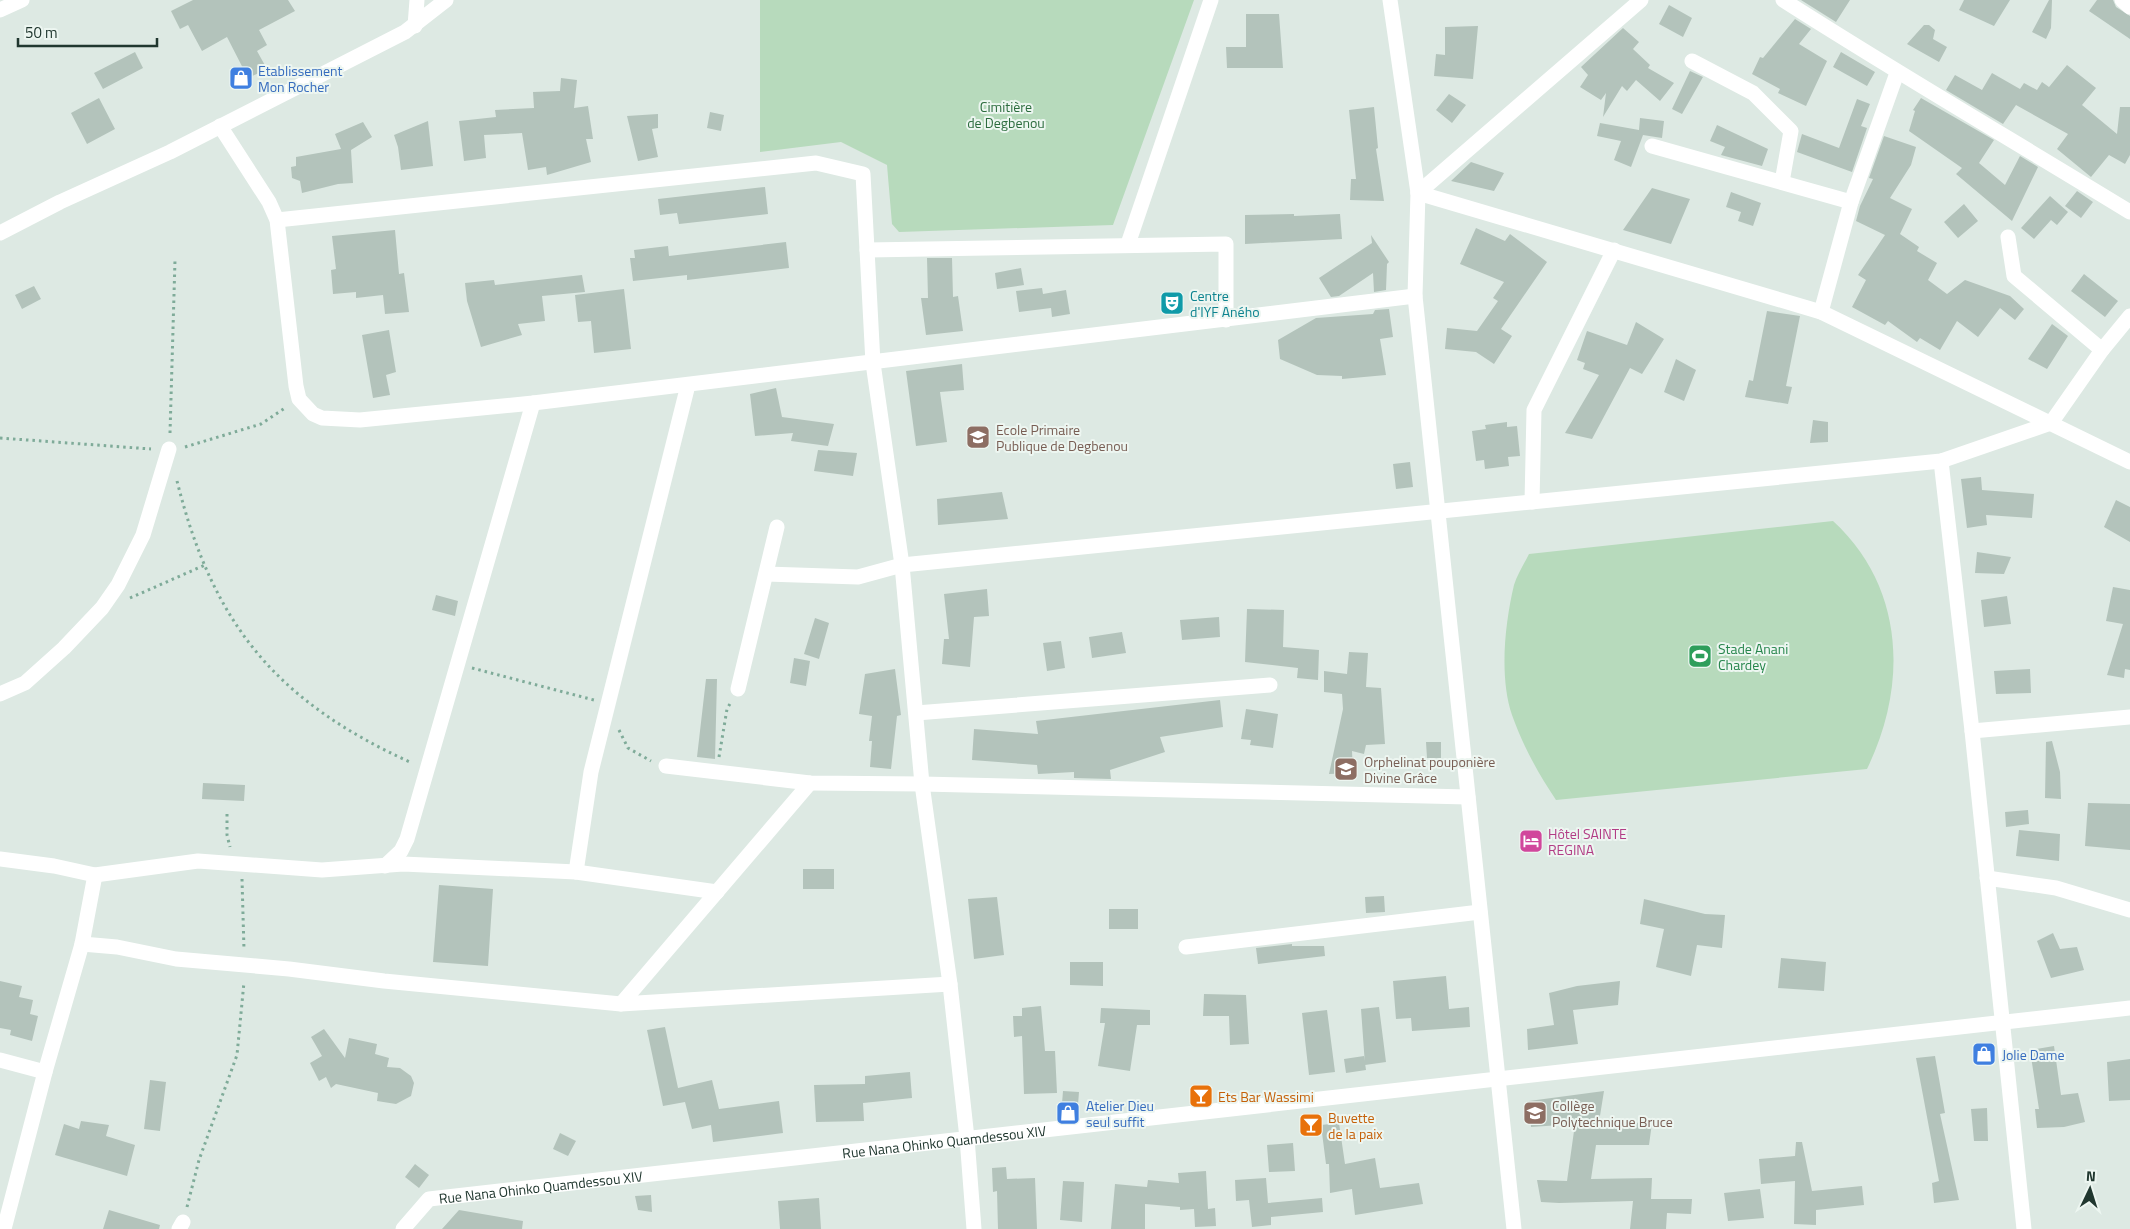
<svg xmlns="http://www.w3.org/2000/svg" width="2130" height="1229" viewBox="0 0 2130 1229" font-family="'Titillium Web',sans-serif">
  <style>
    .green { fill: #b7dabc }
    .building { fill: #b3c3bb }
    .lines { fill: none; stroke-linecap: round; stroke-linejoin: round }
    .path { stroke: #7fab99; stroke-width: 3; stroke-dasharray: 2.5 4; stroke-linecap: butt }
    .minor { stroke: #fff; stroke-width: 15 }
    .labels { text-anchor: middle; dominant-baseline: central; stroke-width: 4; stroke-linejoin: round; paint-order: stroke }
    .shop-label { font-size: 14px; fill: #366cbe; stroke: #edf6f1; text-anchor: start }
    .park-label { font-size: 14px; fill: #2c6c3e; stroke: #edf6f1 }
    .culture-label { font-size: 14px; fill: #0d838f; stroke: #edf6f1; text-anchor: start }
    .education-label { font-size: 14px; fill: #785e54; stroke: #edf6f1; text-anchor: start }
    .leisure-label { font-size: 14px; fill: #27864d; stroke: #edf6f1; text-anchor: start }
    .hotel-label { font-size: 14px; fill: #b23c85; stroke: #edf6f1; text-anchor: start }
    .food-label { font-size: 14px; fill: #c56008; stroke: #edf6f1; text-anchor: start }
    .street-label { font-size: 14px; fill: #20372f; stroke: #edf6f1 }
  </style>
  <rect width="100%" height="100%" fill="#dde9e3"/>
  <path class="green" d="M760 0H1194L1113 225 899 232 892 224 887 165 841 142 760 152Z
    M1833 521C1905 587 1908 685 1867 769L1556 800C1538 773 1523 746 1512 715 1499 677 1505 623 1514 585 1517 575 1524 564 1529 554Z"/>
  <path class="building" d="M193 0H288L295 11 259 30 267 45 257 51 267 69 248 78 227 37 202 51 188 25 180 29 171 11Z
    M1801 0H1850L1836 22Z
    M1964 0H2010L1994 26 1959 10Z
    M2049 0H2052L2051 28 2046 39 2032 32Z
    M2097 0H2113L2116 7 2130 16V39L2089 11Z
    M1669 5 1692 18 1683 37 1659 24Z
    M1246 14H1279L1283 68H1227L1226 47H1246Z
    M1795 19 1811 29 1799 44 1827 61 1806 106 1778 93 1780 89 1752 74 1760 57 1763 58Z
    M1924 25H1929L1935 30 1933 39 1947 47 1939 62 1907 44Z
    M1478 26 1473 79 1434 76 1436 54 1445 55V27Z
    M1623 28 1639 42 1633 49 1650 65 1648 68 1674 83 1660 101 1636 80 1627 91 1622 86 1603 117 1606 93 1601 100 1580 87 1588 75 1581 67Z
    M135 52 143 68 103 89 94 73Z
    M1841 52 1875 72 1867 86 1833 67Z
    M2067 65 2096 88 2082 105 2117 134 2120 107H2130V155L2125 164 2109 155 2091 177 2057 149 2068 134 2016 105 2003 124 1946 90 1955 75 1982 90 1992 73 2020 89 2024 83 2037 90 2042 82 2049 87Z
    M1690 71 1703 77 1682 114 1672 109Z
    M561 78 577 80 574 108 588 106 593 139H586L591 162 547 175 546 167 528 170 522 133 484 135 486 158 464 161 459 121 496 117 495 110 534 108 533 92 560 91Z
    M1449 94 1466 105 1452 123 1436 110Z
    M99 98 115 129 87 144 71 113Z
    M1921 98 1994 140 1979 163 2005 185 2020 156 2038 167 2012 221 1956 174 1962 168 1909 131 1915 111 1913 110Z
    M1857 99 1870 104 1861 126 1867 128 1852 172 1797 152 1802 134 1839 148Z
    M1374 107 1378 148 1376 149 1384 201 1350 200 1351 179H1356L1349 110Z
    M710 112 724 115 721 131 707 128Z
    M658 114V128L652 129 658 157 638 161 627 116Z
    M1640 118 1664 121 1662 138 1643 135 1631 167 1614 160 1621 141 1597 136 1600 123 1639 130Z
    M428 121 433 166 401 170 398 147 394 135Z
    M363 122 372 137 351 150 353 183 338 184 302 193 300 181 292 178 291 167 296 166V157L341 149 335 134Z
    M1717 125 1768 149 1762 166 1721 155 1725 147 1710 141Z
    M1884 136 1916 147 1911 165 1890 198 1912 209 1900 234 1919 247 1917 251 1937 263 1928 280 1947 294 1965 280 2010 296 2024 309 2015 320 2000 308 1978 337 1957 321 1940 350 1920 338 1917 342 1888 321 1885 325 1852 307 1866 280 1858 275 1885 235 1856 221 1860 206 1873 179 1869 178Z
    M1471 162 1504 173 1494 191 1451 181Z
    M765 187 768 214 679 224 677 213 660 215 658 199Z
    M1652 188 1690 199 1671 244 1623 230Z
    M2077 191 2093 202 2081 218 2065 206Z
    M1731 192 1761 203 1753 226 1738 221 1741 212 1726 207Z
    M2050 196 2068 212 2057 225 2051 220 2034 239 2021 228Z
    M1964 204 1978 221 1958 238 1944 222Z
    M1294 214V216L1340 214 1342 239 1245 244V215Z
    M1476 228 1505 241 1510 234 1547 262 1501 329 1512 336 1494 364 1476 352 1445 349 1447 328 1477 331 1498 301 1493 298 1504 282 1460 264Z
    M395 230 399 274 404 273 409 312 385 314 383 295 356 298V292L333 294 331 270 336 269 332 236Z
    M1371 235 1389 262 1387 264 1386 290 1374 292 1373 273 1339 296 1331 297 1319 278 1372 243Z
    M786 242 789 268 687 280V275L633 281 630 258H635L634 250 668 246 669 256Z
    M927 258H952L953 297 958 296 963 331 926 335 921 298H928Z
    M1021 268 1024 285 997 289 995 273Z
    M2084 274 2118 301 2105 317 2071 291Z
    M582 275 585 292 542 296 545 321 518 324 522 335 481 347 467 301 465 283 494 280 495 285Z
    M34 286 41 299 22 309 15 295Z
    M1042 288 1043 294 1066 290 1070 314 1052 317 1051 308 1019 312 1016 291Z
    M624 289 631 349 594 353 591 321 578 322 575 295Z
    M1389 309 1393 337 1380 339 1386 375 1342 379V376L1317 375 1280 359 1278 340 1316 318 1373 314 1375 310Z
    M1767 311 1800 316 1786 386 1792 387 1788 404 1745 397 1749 380 1753 381Z
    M1636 322 1664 339 1642 374 1630 368 1592 439 1565 433 1599 375 1583 369 1585 363 1577 360 1587 331 1627 345Z
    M2052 324 2068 336 2047 369 2028 359Z
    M389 330 396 372 386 375 390 395 373 398 362 335Z
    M1676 359 1696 370 1684 401 1664 392Z
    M962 364 964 390 940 392 947 442 916 446 906 371Z
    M776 388 782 417 834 424 828 446 791 441 793 433 755 436 750 394Z
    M1813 420 1828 422V442L1810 443Z
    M1507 422V427L1517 426 1520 456 1508 457 1509 466 1485 469 1484 460 1476 461 1472 431 1486 429 1485 425Z
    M818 450 857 453 853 476 814 471Z
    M1410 462 1413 487 1396 489 1393 464Z
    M1981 477 1982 490 2034 494 2032 518 1986 515 1987 525 1967 528 1961 479Z
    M1002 492 1008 519 938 525 937 499Z
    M2116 500 2130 507V542L2104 527Z
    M1977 552 2011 557 2004 574 1975 573Z
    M2113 587 2130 590V670L2125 669 2124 678 2107 675 2123 624 2106 621Z
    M987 589 989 616 974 617 970 667 942 664 944 639H949L944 594Z
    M436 595 458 601 455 616 432 610Z
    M2007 596 2011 624 1984 627 1981 600Z
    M1247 609 1284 610 1283 647 1319 650 1318 680 1297 678 1298 668 1245 662Z
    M1219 617 1220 637 1182 640 1180 620Z
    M815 618 829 623 819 659 804 654Z
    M1122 632 1126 653 1092 658 1089 637Z
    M1061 641 1065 668 1047 671 1043 643Z
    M1349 652 1368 653 1366 687 1381 688 1385 744 1366 745 1364 754 1352 751 1353 773 1329 774 1343 709 1342 694 1324 692V671L1347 674Z
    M794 658 810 661 806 686 790 683Z
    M895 669 901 715 897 716 891 769 870 767 872 741H869L872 716 859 714 865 674Z
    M2030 669 2031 693 1996 694 1994 671Z
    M706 679H717L715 759 697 757Z
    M1220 700 1223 727 1160 737 1165 752 1110 770 1111 779 1074 778V772L1038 774 1037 765 972 760 974 729 1038 734 1036 721Z
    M1246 709 1278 714 1273 748 1250 745 1251 740 1241 739Z
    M2052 741 2060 772 2061 799 2045 798 2046 742Z
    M1426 742H1441V758H1427Z
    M203 783 245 785 244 801 202 799Z
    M2088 803 2130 804V850L2085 846Z
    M2028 810 2029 824 2006 827 2005 812Z
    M2019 830 2060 834 2059 861 2016 856Z
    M803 869H834V889H803Z
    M439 885 493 889 488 966 433 962Z
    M1384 896 1385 912 1366 913 1365 897Z
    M997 897 1004 955 974 959 968 899Z
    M1644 899 1705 914 1725 915 1722 948 1697 945 1691 976 1656 967 1664 929 1640 924Z
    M1109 909H1138V929H1109Z
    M2053 933 2060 949 2077 947 2084 970 2051 978 2037 941Z
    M1292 944V946H1324L1325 956 1258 964 1256 948Z
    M1781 958 1826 962 1824 991 1778 988Z
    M1070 962H1103V986L1070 985Z
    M1446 976 1449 1009 1469 1007 1470 1027 1412 1031 1411 1018 1396 1019 1393 981Z
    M0 981 22 986 19 997 33 1000 30 1014 38 1016 32 1041 10 1035 11 1030 0 1028Z
    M1620 981 1618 1005 1573 1010 1578 1044 1528 1050 1527 1029 1554 1025 1549 993 1577 986Z
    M1204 994 1246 995 1249 1044 1230 1045 1229 1016H1203Z
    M1041 1006 1045 1051H1055L1057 1093 1024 1094 1022 1036 1014 1037 1013 1016H1022V1008Z
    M1379 1007 1386 1062 1365 1065 1361 1009Z
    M1101 1008 1150 1010V1025H1137L1130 1071 1098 1066 1105 1023H1100Z
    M1327 1010 1335 1072 1309 1075 1302 1013Z
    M665 1027 678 1088 712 1080 719 1109 779 1101 783 1133 713 1142 711 1125 692 1129 685 1102 663 1106 647 1030Z
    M324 1029 345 1058 349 1038 377 1044 375 1054 389 1058 387 1067 400 1068 411 1076 414 1083 411 1096 396 1104 377 1101 378 1093 336 1084 331 1088 326 1077 319 1081 310 1063 322 1056 311 1037Z
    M2054 1046 2061 1095 2078 1093 2085 1122 2064 1127 2037 1128 2035 1109H2039L2030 1050Z
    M1364 1056 1366 1070 1346 1073 1344 1059Z
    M1935 1056 1945 1113 1940 1114 1959 1200 1934 1203 1932 1183 1939 1181 1916 1058Z
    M2130 1059V1100L2109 1101 2107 1062Z
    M910 1072 912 1098 863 1103 864 1121 816 1122 814 1085 865 1084V1076Z
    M150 1080 166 1082 160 1131 144 1129Z
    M1063 1091 1079 1092 1077 1117 1061 1116Z
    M1604 1091 1599 1122 1652 1123 1649 1145H1596L1591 1179 1652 1178 1651 1199H1692L1691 1214 1667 1213 1666 1229H1630L1633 1201 1559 1203 1541 1202 1537 1180 1567 1181 1575 1124 1531 1127 1529 1101Z
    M1987 1108 1988 1141H1974L1971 1109Z
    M81 1121 109 1125 106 1136 135 1145 127 1176 55 1155 64 1124 79 1129Z
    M1339 1123 1345 1164 1375 1158 1380 1188 1419 1183 1423 1204 1355 1215 1352 1189 1330 1193 1329 1164H1326L1321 1125Z
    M560 1133 576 1141 568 1156 553 1149Z
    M1796 1142H1802L1812 1191 1862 1186 1864 1205 1816 1210V1225L1794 1224 1795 1181 1761 1184 1759 1159 1795 1156Z
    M1293 1143 1295 1171 1269 1172 1267 1145Z
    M415 1164 429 1175 419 1188 405 1177Z
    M1006 1167 1007 1179 1035 1178 1037 1229H998L997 1191 993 1192 992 1168Z
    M1206 1171 1208 1209 1215 1208 1216 1226 1195 1227 1194 1209 1180 1210V1207L1145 1204V1229H1111L1115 1184 1147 1187 1148 1180 1179 1183 1178 1173Z
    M1266 1178 1268 1203 1322 1198 1323 1212 1271 1217V1225L1252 1227 1249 1200 1236 1201 1235 1180Z
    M1063 1181 1084 1182 1082 1222 1060 1220Z
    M1760 1189 1764 1218 1728 1221 1724 1193Z
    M651 1195 652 1212 638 1210 635 1196Z
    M819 1198 821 1229H780L778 1201Z
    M109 1210 160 1225 159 1229H103Z
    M459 1210 523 1221 522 1229H442Z"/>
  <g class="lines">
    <path class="path" d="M170 433 175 260
      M0 438 151 449
      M185 447 261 424 285 408
      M177 481C213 625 277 702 412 763
      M130 598 205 565
      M472 668 594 700
      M619 730 628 748 651 761
      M719 757 727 709 731 702
      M227 814V835L230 847
      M242 879 244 950
      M187 1207 199 1160 237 1055 244 982"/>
    <g class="minor">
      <path d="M1390 0 1418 193 1415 296 1514 1229"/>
      <path d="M1783 0C1897 73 2014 141 2130 212"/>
      <path d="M2122 0 2130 7"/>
      <path d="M0 10 22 0"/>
      <path d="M415 26 417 0"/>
      <path d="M1692 61 1753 93 1791 131 1782 182"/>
      <path d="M220 126 269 202 277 220 296 386 299 399 313 414 322 418 360 420 533 403 1415 296"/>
      <path d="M1652 146 1851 202"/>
      <path d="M1418 193 1821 312 2130 462"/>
      <path d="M1418 193 1641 0"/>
      <path d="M277 220 816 163 863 174 873 363 902 565 922 784 950 984 967 1138 974 1229"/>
      <path d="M0 233 60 202 170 152 405 32 446 0"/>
      <path d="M2008 237 2014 276 2102 350"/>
      <path d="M1128 244 1211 0"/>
      <path d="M867 250 1226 244V320"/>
      <path d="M1821 312 1851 202 1897 73"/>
      <path d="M1941 461 1972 731 2024 1229"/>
      <path d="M1532 502 1534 410 1614 250"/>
      <path d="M766 574 858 577 902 565 1941 461 2051 423 2102 350 2130 316"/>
      <path d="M738 689 777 527"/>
      <path d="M0 694 25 683 64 648 102 608 118 585 143 535 169 449"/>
      <path d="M916 713 1270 685"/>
      <path d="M1972 731 2130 717"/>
      <path d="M666 766 810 783 922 784 1468 797"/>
      <path d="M0 859 54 866 95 875 198 861 322 870 403 864 576 872 717 892"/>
      <path d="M385 866 401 851 407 839 533 403"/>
      <path d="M576 872 591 772 688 385"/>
      <path d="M1987 878 2056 888 2130 910"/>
      <path d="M82 944 117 947 176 959 289 969 384 981 621 1004 810 783"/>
      <path d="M1186 947 1480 912"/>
      <path d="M621 1004 950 984"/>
      <path d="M0 1060 45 1072"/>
      <path d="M4 1229 45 1072 82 944 95 875"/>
      <path d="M179 1229 183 1222"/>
      <path id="s1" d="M403 1229 429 1199 2130 1008"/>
    </g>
  </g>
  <defs>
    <g id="shop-square" transform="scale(1.25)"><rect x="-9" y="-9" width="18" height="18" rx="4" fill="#3f7fe0" stroke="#edf6f1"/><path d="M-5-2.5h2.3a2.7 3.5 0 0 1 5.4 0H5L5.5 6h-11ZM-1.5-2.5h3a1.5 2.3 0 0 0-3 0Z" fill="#fff"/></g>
    <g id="theatre-square" transform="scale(1.25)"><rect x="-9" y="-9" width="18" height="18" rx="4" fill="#0f9aa8" stroke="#edf6f1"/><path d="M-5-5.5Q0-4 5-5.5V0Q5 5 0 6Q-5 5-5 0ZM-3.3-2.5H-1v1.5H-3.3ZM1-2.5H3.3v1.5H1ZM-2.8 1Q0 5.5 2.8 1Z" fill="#fff"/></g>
    <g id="school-square" transform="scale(1.25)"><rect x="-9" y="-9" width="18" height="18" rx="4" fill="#8d6e63" stroke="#edf6f1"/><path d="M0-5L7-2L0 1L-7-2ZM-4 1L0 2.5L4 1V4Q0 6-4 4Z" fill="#fff"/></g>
    <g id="stadium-square" transform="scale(1.25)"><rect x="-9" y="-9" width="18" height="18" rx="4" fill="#2e9e5b" stroke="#edf6f1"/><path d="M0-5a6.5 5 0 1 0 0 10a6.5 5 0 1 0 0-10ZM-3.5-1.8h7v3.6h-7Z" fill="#fff"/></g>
    <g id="hotel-square" transform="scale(1.25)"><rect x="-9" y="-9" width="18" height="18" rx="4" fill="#d1479c" stroke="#edf6f1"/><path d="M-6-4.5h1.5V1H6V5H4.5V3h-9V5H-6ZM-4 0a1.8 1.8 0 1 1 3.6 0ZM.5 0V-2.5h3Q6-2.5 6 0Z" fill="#fff"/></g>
    <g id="bar-square" transform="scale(1.25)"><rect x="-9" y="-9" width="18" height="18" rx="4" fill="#e8710a" stroke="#edf6f1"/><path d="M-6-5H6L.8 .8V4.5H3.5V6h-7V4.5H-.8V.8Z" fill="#fff"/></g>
  </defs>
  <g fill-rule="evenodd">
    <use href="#shop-square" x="241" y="78"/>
    <use href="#theatre-square" x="1172" y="303"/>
    <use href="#school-square" x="978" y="437"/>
    <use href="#stadium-square" x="1700" y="656"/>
    <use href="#school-square" x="1346" y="769"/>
    <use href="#hotel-square" x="1531" y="841"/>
    <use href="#shop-square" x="1984" y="1054"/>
    <use href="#bar-square" x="1201" y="1096"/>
    <use href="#shop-square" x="1068" y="1113"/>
    <use href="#school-square" x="1535" y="1113"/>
    <use href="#bar-square" x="1311" y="1125"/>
  </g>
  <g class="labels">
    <g class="shop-label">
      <text x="258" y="70">Etablissement<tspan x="258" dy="16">Mon Rocher</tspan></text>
      <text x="2002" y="1054">Jolie Dame</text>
      <text x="1086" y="1105">Atelier Dieu<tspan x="1086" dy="16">seul suffit</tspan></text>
    </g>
    <g class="park-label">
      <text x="1006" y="106">Cimitière<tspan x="1006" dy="16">de Degbenou</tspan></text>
    </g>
    <g class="culture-label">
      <text x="1190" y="295">Centre<tspan x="1190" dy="16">d'IYF Aného</tspan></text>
    </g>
    <g class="education-label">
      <text x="996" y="429">Ecole Primaire<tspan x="996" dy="16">Publique de Degbenou</tspan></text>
      <text x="1364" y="761">Orphelinat pouponière<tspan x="1364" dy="16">Divine Grâce</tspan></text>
      <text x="1552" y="1105">Collège<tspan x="1552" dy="16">Polytechnique Bruce</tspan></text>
    </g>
    <g class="leisure-label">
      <text x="1718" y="648">Stade Anani<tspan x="1718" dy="16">Chardey</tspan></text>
    </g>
    <g class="hotel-label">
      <text x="1548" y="833">Hôtel SAINTE<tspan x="1548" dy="16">REGINA</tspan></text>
    </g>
    <g class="food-label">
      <text x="1218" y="1096">Ets Bar Wassimi</text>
      <text x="1328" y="1117">Buvette<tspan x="1328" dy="16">de la paix</tspan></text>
    </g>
    <g class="street-label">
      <text stroke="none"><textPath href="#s1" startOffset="558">Rue Nana Ohinko Quamdessou XIV</textPath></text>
      <text stroke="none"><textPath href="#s1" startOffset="152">Rue Nana Ohinko Quamdessou XIV</textPath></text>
    </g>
  </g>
  <g transform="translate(2090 1189) rotate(4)" stroke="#edf6f1" stroke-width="4" paint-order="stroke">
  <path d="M0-4L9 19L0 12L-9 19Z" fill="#20372f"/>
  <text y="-8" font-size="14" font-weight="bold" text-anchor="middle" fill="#20372f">N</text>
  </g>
  <path d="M18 38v8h139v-8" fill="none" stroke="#20372f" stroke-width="2.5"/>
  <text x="25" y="38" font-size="15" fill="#20372f" stroke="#edf6f1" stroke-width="4" paint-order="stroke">50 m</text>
</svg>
